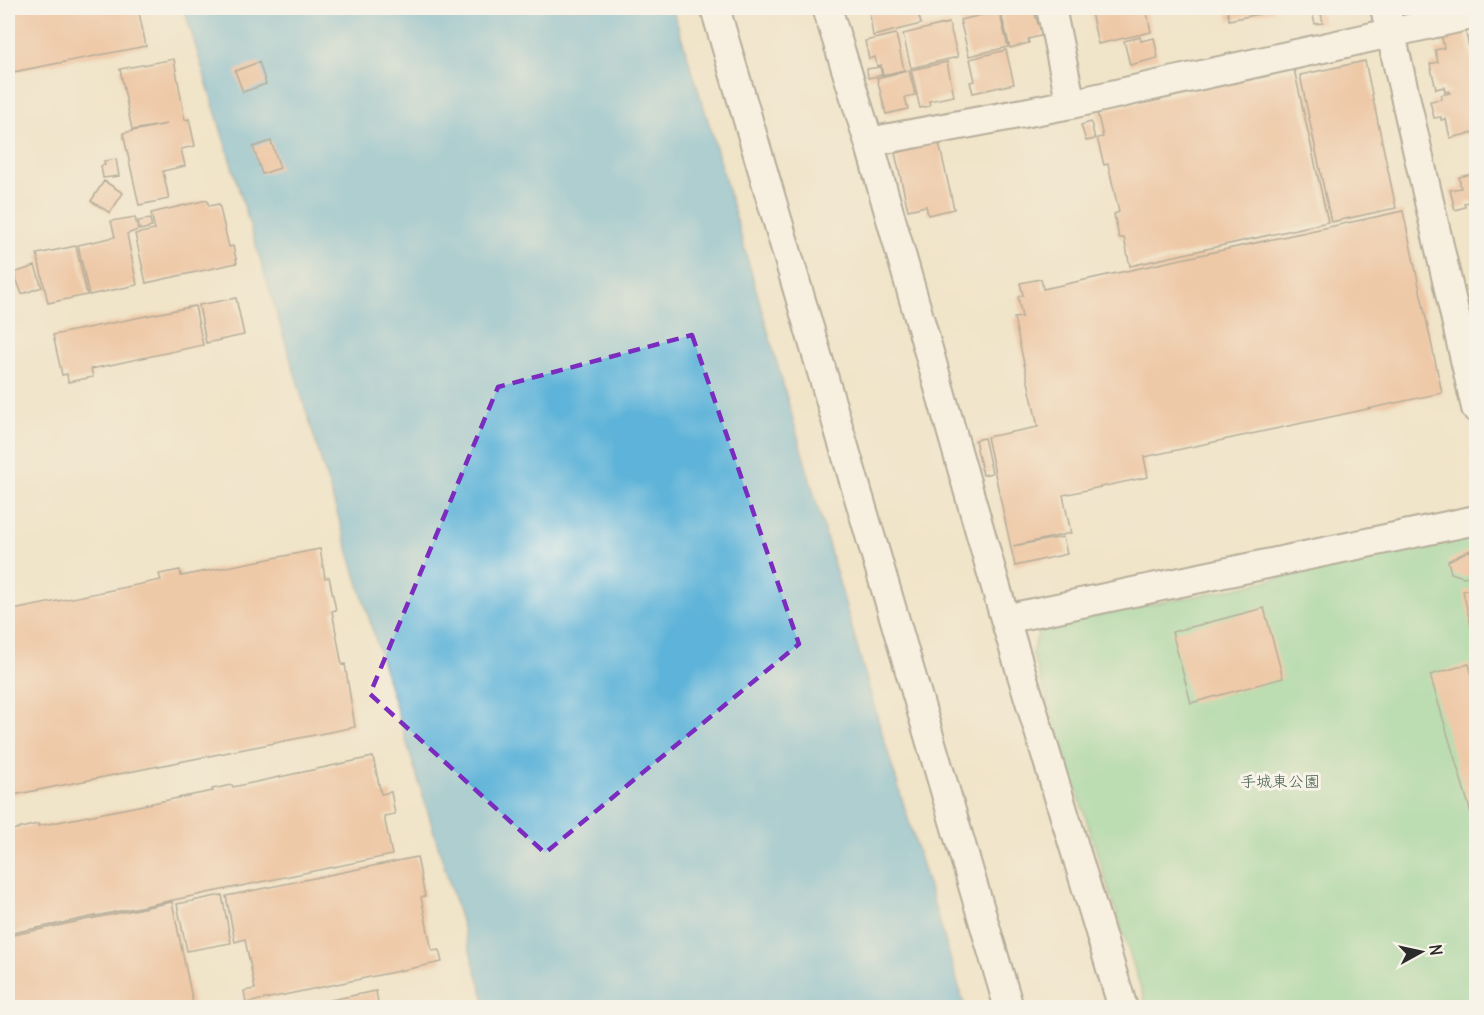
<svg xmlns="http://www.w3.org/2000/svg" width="1484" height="1015" viewBox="0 0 1484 1015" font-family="Delius,'Klee One',sans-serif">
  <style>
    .green { fill: #7bd398; stroke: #537f62; stroke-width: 1.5 }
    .water { fill: #5db3d9; stroke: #446f82; stroke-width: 1.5 }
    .building { fill: #eca981 }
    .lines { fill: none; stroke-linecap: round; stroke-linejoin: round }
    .minor-casing { stroke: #706c62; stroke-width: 32 }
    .minor { stroke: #fff; stroke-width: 28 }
    .marked { fill: none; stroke: #7b2cbf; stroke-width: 4.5; stroke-dasharray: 12 8; stroke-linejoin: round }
    .labels { text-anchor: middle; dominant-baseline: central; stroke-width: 6; stroke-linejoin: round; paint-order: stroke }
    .park-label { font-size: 16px; fill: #435d4c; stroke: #f7f3e8 }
  </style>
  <rect width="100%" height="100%" fill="#f7f3e8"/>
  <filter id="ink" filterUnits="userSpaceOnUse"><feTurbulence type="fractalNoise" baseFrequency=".0167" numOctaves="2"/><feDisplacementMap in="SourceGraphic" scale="12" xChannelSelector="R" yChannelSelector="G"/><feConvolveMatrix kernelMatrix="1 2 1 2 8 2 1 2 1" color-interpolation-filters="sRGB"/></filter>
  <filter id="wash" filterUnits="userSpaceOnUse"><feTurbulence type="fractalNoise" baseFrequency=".008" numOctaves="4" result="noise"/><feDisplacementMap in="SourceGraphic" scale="24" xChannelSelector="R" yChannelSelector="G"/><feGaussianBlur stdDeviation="1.35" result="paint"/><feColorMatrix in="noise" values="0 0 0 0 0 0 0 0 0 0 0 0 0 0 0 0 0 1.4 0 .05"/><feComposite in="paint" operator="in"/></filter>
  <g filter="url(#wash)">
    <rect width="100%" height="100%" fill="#f0e4c9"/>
    <path class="green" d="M1476 532V1007H1147L1032 653 1040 629 1120 610 1218 592Z"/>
    <path class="water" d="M184 8H672L711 130 876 713 965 1007H487Z"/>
    <g id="blocks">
      <path class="building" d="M8 8H138L146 46 8 73Z
        M869 8H917L921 24 873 36Z
        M978 8H1003L980 14Z
        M1027 8H1033L1038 24 1041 23 1044 35 1028 39 1029 43 1010 48 1001 14Z
        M1090 8H1146L1151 32 1098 44Z
        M1227 8H1274L1275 11 1229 20Z
        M1311 8H1320L1323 23 1315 24Z
        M999 11 1008 47 969 56 960 20Z
        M949 23 958 57 911 68 903 34Z
        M1465 29 1476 78V132L1450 138 1446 119 1441 120V117L1434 118 1430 101 1442 99 1441 95 1450 93 1449 91 1445 92 1444 87 1436 89 1430 64 1438 62 1435 50 1444 48 1441 34Z
        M896 34 904 70 883 75 881 65 877 66 875 57 869 59 865 41Z
        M1140 37 1141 41 1154 38 1158 58 1130 65 1124 41Z
        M1006 50 1014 84 973 93 970 82 975 81 970 59Z
        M174 59 185 120 189 119 195 146 181 149 185 166 163 171 169 199 139 205 123 133 167 124 132 130 120 69Z
        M1365 61 1396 208 1331 222 1300 75Z
        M259 62 266 84 243 92 235 71Z
        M947 62 954 96 929 101 930 106 920 108 911 70Z
        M880 67 882 75 868 78 867 69Z
        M1294 69 1328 222 1130 266 1124 238H1119L1114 214 1119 212 1108 164 1104 165 1097 138 1103 137 1097 112Z
        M909 70 915 95 905 97 908 109 886 114 877 78Z
        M1091 122 1095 139 1086 141 1081 125Z
        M271 141 280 168 262 174 253 147Z
        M939 143 954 209 928 215 926 206 908 210 895 153Z
        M116 159 119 176 103 178 101 166 105 165 104 161Z
        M1476 173V208L1474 201 1464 203 1465 207 1455 210 1450 190 1461 188 1459 177Z
        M104 181 123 193 110 213 91 201Z
        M207 200 209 206 219 204 229 247 233 246 237 263 146 283 135 234 155 230 151 213Z
        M1403 211 1442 393 1144 457 1148 477 1063 495 1071 533 1013 546 1063 537 1067 554 1015 566 987 437 1038 427 1014 318 1022 317 1018 297 1023 295 1020 283 1041 279 1043 289Z
        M135 217 138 230 127 234 137 285 89 295 78 245 115 237 111 221Z
        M150 219 152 227 140 230 138 221Z
        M76 246 87 295 48 303 37 254Z
        M35 266 42 287 22 294 14 273Z
        M236 298 244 335 206 343 199 305Z
        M195 306 203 345 91 369 93 377 68 382 67 374 62 375 53 335Z
        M984 438 992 473 983 475 975 440Z
        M320 549 325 578 329 577 336 610 332 611 342 665 345 664 355 727 8 796V611L161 580 159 574 180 570 181 576Z
        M1470 550 1476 575 1463 577 1451 573 1448 561Z
        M1476 588V635L1474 630 1472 631 1463 591Z
        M1264 608 1283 678 1191 703 1172 632Z
        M1469 664 1476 690V830L1430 675Z
        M373 757 381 794 391 792 395 814 384 816 392 855 8 934V831L38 824V826L213 791 212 789 232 785 233 787Z
        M417 857 425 896 421 897 432 951 439 950 442 962 246 1003 244 991 255 989 245 939 235 942 226 896Z
        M222 895 231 943 187 951 177 904Z
        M172 902 194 1008H15L8 973V936Z
        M8 991H9L12 1008H8Z
        M376 991 379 1008H315V1003Z"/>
    </g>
  </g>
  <g filter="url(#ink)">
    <use href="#blocks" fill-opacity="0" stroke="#706c62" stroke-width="1.5"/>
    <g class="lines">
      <g class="minor-casing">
        <path id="minor" d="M715 8 1009 1008
          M827 8 869 142 1005 619 1123 1008
          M1051 8 1071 104
          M1385 8 1476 408
          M869 142 1071 104 1476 14
          M1005 619 1476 520"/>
      </g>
      <use href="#minor" class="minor"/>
    </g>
  </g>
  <path d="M0 0H1484V1015H0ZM692 335 799 644 545 853 370 694 498 387Z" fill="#f0e4c9" fill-opacity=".55" fill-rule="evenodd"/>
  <path class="marked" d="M692 335 799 644 545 853 370 694 498 387Z"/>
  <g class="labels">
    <g class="park-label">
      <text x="1280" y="781">手城東公園</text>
    </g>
  </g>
  <rect width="1484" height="1015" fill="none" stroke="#f7f3e8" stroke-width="30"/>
  <g transform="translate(1421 952) rotate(82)" stroke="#f7f3e8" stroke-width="4.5" paint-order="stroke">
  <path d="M0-4.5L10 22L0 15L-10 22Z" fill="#2b2b2b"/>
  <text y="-9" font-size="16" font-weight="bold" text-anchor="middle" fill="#2b2b2b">N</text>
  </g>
</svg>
